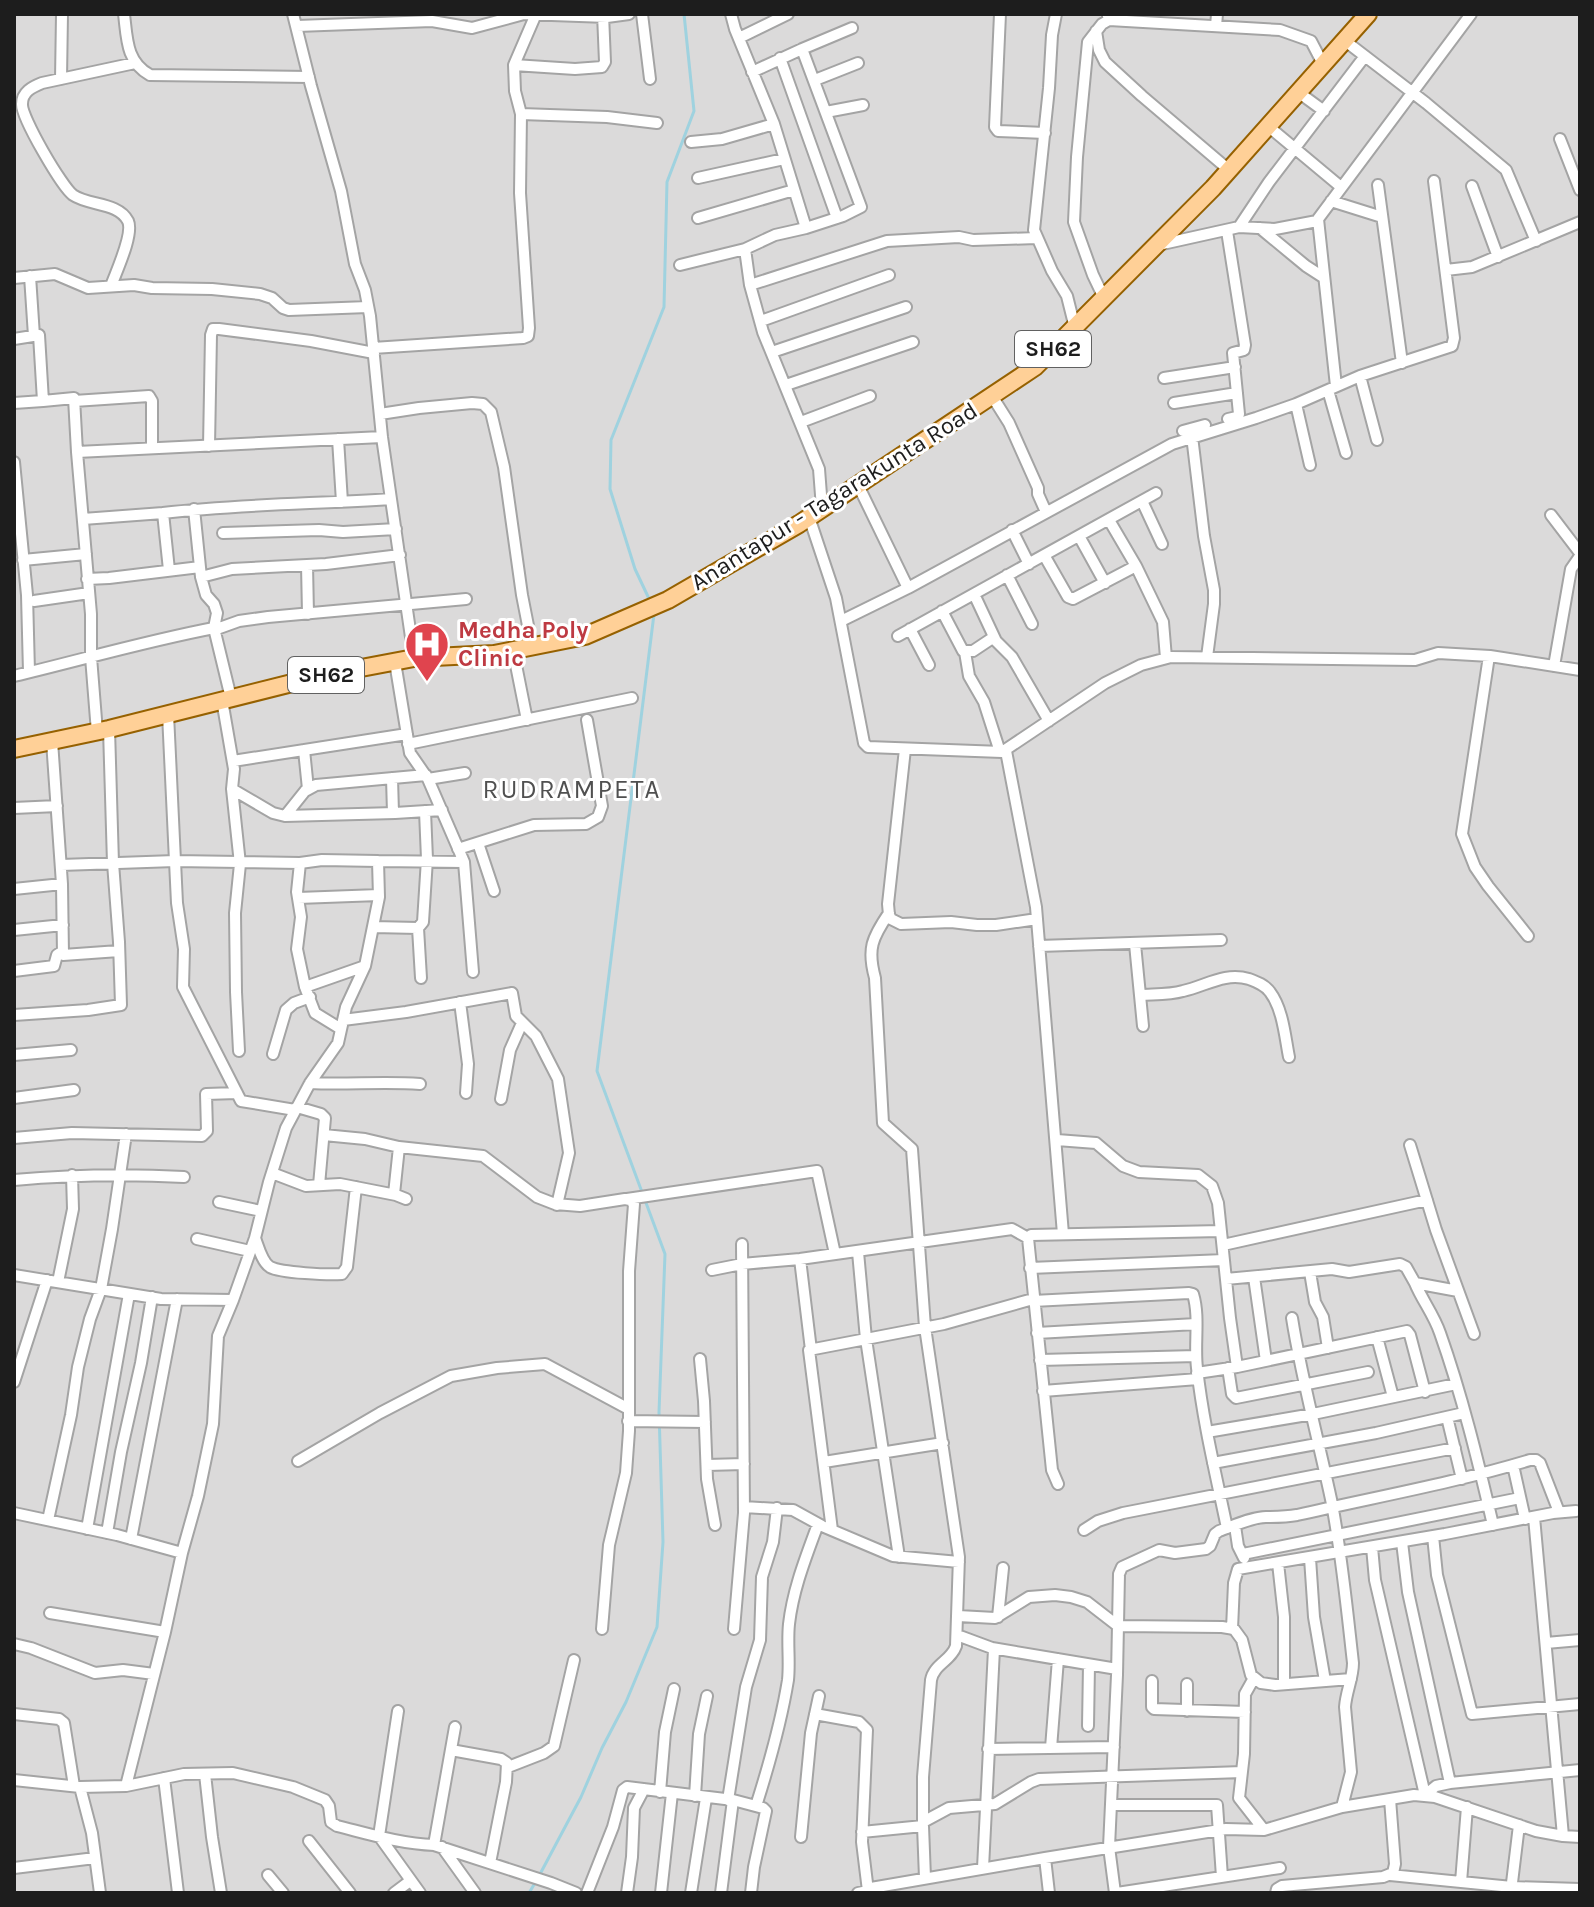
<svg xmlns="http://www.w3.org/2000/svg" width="1594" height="1907" viewBox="0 0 1594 1907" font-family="Karla,sans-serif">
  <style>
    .residential { fill: #dbdada }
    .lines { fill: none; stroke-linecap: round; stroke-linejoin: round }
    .stream { stroke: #9fd2df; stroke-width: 3 }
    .minor-casing { stroke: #a4a4a4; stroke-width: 14 }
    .primary-casing { stroke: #966100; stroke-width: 20 }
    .minor { stroke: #fff; stroke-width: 10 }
    .primary { stroke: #ffd097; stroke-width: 16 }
    .labels { text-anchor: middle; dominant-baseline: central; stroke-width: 6; stroke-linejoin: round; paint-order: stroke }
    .shield { fill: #fff; stroke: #616161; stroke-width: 2 }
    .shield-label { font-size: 22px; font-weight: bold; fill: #1d1d1d }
    .street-label { font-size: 24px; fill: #1d1d1d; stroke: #fff }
    .health-label { font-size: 24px; font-weight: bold; fill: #be3a42; stroke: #fff; text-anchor: start }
    .neighbourhood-label { font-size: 26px; letter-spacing: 2px; fill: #505050; stroke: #fff }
  </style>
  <rect width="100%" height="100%" fill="#efeae2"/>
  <path class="residential" d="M14 14H1580V1893H14Z"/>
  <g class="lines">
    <path class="stream" d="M651 603 635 569 610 489 611 440 664 307 667 182 694 111 684 14
      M539 1876 581 1797 602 1748 626 1702 657 1627 663 1542 659 1412 665 1254 597 1071 654 614
      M529 1893 535 1883"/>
    <g class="minor-casing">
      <path id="minor" d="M124 14C127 38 126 62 150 75L309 77
        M293 14 311 86 341 191 355 264 365 290 370 316 382 437 414 658
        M642 14 650 79
        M731 14 735 29 774 124 806 228 775 235 745 249 750 285 763 332 819 469 822 508
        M1000 14 995 127 998 131 1045 133
        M1056 14 1052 35 1049 88 1034 230 1052 271 1067 296 1075 328
        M1108 16 1109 20 1280 30 1311 41 1323 64
        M297 26 432 21 472 28 524 14 607 17 629 14
        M1216 26 1217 14
        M1096 31 1099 50 1105 62 1142 96 1229 170
        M739 38 788 14
        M1344 40 1426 103 1506 170 1536 241
        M802 49 852 28
        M780 58 837 218
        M514 65 575 69 602 67 605 62 603 14
        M752 72 802 49 861 207 843 216 806 228
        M61 79 62 14
        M815 80 858 63
        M1298 92 1324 111
        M826 112 863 105
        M521 114 607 117 657 123
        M1268 126 1341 187
        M1560 139 1580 190
        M691 142 722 139 774 124
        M698 178 784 159
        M1378 185 1402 363
        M1472 186 1498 257
        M1331 201 1382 217
        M698 218 794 190
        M1239 227 1269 182 1365 56
        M1260 228 1306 266 1323 277
        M1227 231 1245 345 1244 350 1233 353 1239 414 1237 417 1228 419
        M1158 245 1239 227 1275 229 1317 221
        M680 265 745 249
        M1446 270 1472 267 1580 222
        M30 276 34 336
        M14 278 55 274 88 288 134 285 152 288 212 289 260 294 272 298 283 308 289 310 368 307
        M750 285 887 241 959 237 973 240 1037 238
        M111 286C116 272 134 234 128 221 118 202 89 206 73 195 62 187 21 117 22 104 22 92 32 87 42 83L135 63
        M1104 298 1093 275 1074 222 1077 157 1088 42 1102 24 1109 20
        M761 321 889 275
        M14 339 39 335 43 401 74 398 77 452 91 614V657L97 732
        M373 348 523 338 528 336 529 328 520 193 521 114 515 91 514 65 536 14
        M772 352 906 307
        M1360 376 1377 440
        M1164 378 1235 367
        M786 385 913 342
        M1336 386 1318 219 1471 14
        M1328 390 1346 453
        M992 396 1009 423 1038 488V494L1046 512
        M74 401 149 396 152 401V448
        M14 403 43 401
        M1174 403 1237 393
        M1296 404 1310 465
        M380 414 419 408 472 403 483 404 491 412 504 467 522 595 532 646
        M801 422 870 396
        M1183 431 1205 425
        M1192 436 1204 536 1214 590V604L1207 657
        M338 439 342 502
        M209 446 211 335 213 329H219L311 341 374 353
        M77 452 382 437
        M14 462 27 595 29 672
        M858 485 908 588
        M1142 501 1162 544
        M194 509 201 577 206 595 214 604 217 613 214 628 231 698
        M163 513C239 504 315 504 391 499
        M1551 515 1580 553
        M809 517 836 598 864 743 868 747 1002 752 1105 683 1141 665 1171 657 1415 660 1438 653 1490 656 1580 670
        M83 519 163 513 169 570
        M1109 520 1136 566 1163 622 1166 658
        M1012 530 1029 564
        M223 533 319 530 343 532 396 529
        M1079 536 1105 583
        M1044 555 1068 597 1073 599 1136 566
        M23 560 86 554
        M307 565 308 614
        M1007 575 1032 624
        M201 577 232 569 326 564 400 555
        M87 579 109 578 200 567
        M974 594 996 641 1012 657 1049 721
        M34 601 89 593
        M942 611 963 651H973L994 637
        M841 621 908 588 1172 444 1256 418 1296 404 1360 376 1452 346 1454 338 1434 181
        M910 629 929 665
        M214 630 239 621 268 617 466 599
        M898 636 1156 493
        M513 650 527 720
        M965 652 969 676 984 702 1000 752
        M1489 656 1462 834 1475 867 1488 886 1528 936
        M395 662 410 753 428 779 464 862 473 972
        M1554 666 1571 569 1580 556
        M14 676C81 660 146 641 214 628
        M222 700 234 769 232 789 273 813 285 816 395 813 442 810
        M168 714 177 903 184 949 183 987 241 1101 295 1110
        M52 741 62 884 63 955 119 951
        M408 744 632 698
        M905 749 888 904 889 915 891 919 901 924 951 922 977 925H996L1037 919
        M304 750 308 789
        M1006 751 1036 907 1063 1234
        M233 761 407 734
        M392 778 393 813
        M428 779 465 773
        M232 789 240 864 235 913 236 992 239 1051
        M14 808 57 806
        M285 816 305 791 316 785 426 775
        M478 843 494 891
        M458 849 534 825 586 824 598 817 602 806 587 720
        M378 861 464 862
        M61 865 175 861 300 863
        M14 889 62 884
        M298 898 379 895
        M889 913C872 938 867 949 875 978L883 1123 912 1149 925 1327 959 1557 956 1646C951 1661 934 1664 931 1680L923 1777V1826L925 1878
        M373 927 418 928 421 978
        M418 928 423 922 427 859 425 811
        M14 930 63 925
        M1135 944 1143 1026
        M1039 946 1221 940
        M14 971 54 966 57 955 63 951
        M305 987 365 966
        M1140 995C1154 994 1169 995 1183 991 1206 986 1224 972 1249 979 1257 982 1265 985 1270 992 1283 1009 1285 1037 1289 1057
        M460 1002 468 1064 466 1093
        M14 1015 88 1010 121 1005 119 942 113 863 109 729
        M343 1020 406 1012 512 993 516 1016 536 1036 558 1079 569 1153 557 1205
        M273 1054 286 1010 294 1003 310 997
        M14 1055 71 1050
        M310 1083C347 1085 383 1081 420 1084
        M14 1098 74 1090
        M501 1099 510 1050 522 1023
        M297 1107 321 1114 325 1118 319 1185
        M324 1135 365 1139 399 1147 394 1194
        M14 1138 72 1133 202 1136 207 1131 206 1094 237 1093
        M1057 1140 1096 1143 1123 1166 1139 1172 1198 1175 1212 1186 1218 1203 1230 1318 1237 1367
        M1410 1145 1436 1230 1474 1334
        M399 1147 483 1156 537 1197 555 1204 580 1206 625 1199 630 1200 634 1204 629 1271V1431L626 1473 609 1545 602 1629
        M272 1173 306 1186 340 1184 396 1195 406 1199
        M14 1180C71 1175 127 1174 184 1177
        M627 1199 817 1171 835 1254
        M219 1202 261 1211
        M255 1238C258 1246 262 1262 270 1267 281 1273 329 1275 342 1274L347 1267 356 1187
        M197 1239 250 1251
        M1223 1245 1427 1200
        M858 1252 866 1339 899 1557
        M800 1259 811 1350
        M1030 1268 1224 1260
        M712 1270 742 1264 800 1259 1012 1229 1028 1238
        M1310 1272 1315 1302 1323 1317 1328 1348
        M14 1275 161 1299 233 1300 255 1238 269 1182 286 1128 310 1083 338 1043 346 1007 365 966 379 897 378 861 322 860 300 863 297 892 301 917 297 949 305 987 315 1013 341 1029
        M1254 1277 1266 1361
        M1226 1279 1332 1269 1349 1272 1400 1264 1406 1267 1415 1283 1458 1291
        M58 1282 73 1209 72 1175
        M1415 1283C1422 1300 1434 1315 1440 1333 1462 1395 1478 1461 1493 1525
        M1033 1301 1189 1293 1193 1294C1200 1317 1194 1344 1197 1368 1203 1422 1216 1475 1227 1528
        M1292 1318C1302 1381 1319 1442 1332 1504 1342 1557 1347 1610 1353 1663 1353 1678 1346 1692 1345 1707L1351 1772 1342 1807
        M1037 1333 1196 1324
        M1377 1337 1393 1397
        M700 1359 704 1401 707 1479 715 1525
        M1040 1360 1196 1356
        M1228 1368 1232 1394 1236 1398 1368 1372
        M1197 1373 1237 1367 1407 1331 1410 1335 1425 1392
        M14 1382 47 1280
        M1043 1391 1198 1379
        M1447 1417 1462 1479
        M628 1421 705 1422
        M1207 1432 1313 1414 1456 1384
        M298 1461 380 1413 451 1376 497 1368 545 1364 625 1407
        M824 1462 943 1443
        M1213 1463 1376 1433 1464 1413
        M707 1465 744 1464
        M1513 1465 1525 1519
        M1058 1484 1052 1470 1028 1238 1031 1235 1221 1231
        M744 1507 793 1510 822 1526 893 1556 959 1562
        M14 1513 117 1535 182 1553 198 1496 213 1424 218 1336 233 1300
        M1534 1517 1563 1836
        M48 1520 71 1415 78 1367 90 1319 101 1289 112 1229 126 1134
        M1235 1526 1238 1546 1244 1558
        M87 1529 129 1294
        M832 1530 809 1350 944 1324 1033 1299
        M1084 1530 1098 1521 1123 1513 1455 1448
        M107 1533 121 1452 141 1363 152 1297
        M1433 1536 1437 1575 1472 1714 1580 1704
        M131 1539 177 1299
        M1402 1542 1408 1592 1450 1783
        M1372 1547 1375 1580 1425 1795 1436 1786 1450 1783 1580 1770
        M1243 1554 1520 1498
        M1310 1558 1314 1617 1325 1681
        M1278 1563 1284 1617V1684
        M50 1613 165 1632
        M958 1616 995 1618 1029 1597 1055 1595 1071 1597 1087 1602 1118 1626 1222 1627 1234 1629 1242 1640 1251 1675 1261 1683 1275 1685 1351 1679
        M998 1617 1003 1568
        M734 1629 744 1513 742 1244
        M1232 1629 1234 1583 1238 1569 1445 1534 1553 1513 1576 1511
        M957 1635 992 1648 1117 1669
        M1546 1643 1580 1640
        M14 1644 31 1648 95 1673 123 1670 154 1674
        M1254 1678 1245 1694 1244 1754 1239 1798 1264 1830
        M1152 1681V1707L1154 1709 1245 1712
        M398 1711 379 1836 420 1893
        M1187 1711V1684
        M14 1714 59 1719 64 1723 74 1786
        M815 1714 859 1722 867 1730 862 1842 868 1891 858 1893
        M1088 1726 1089 1665
        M1051 1748 1058 1659
        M988 1749 1114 1747
        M451 1750 501 1759 507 1763 506 1782 490 1863
        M508 1767 544 1753 554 1746 574 1660
        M205 1774 212 1837 221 1893
        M164 1778 178 1893
        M14 1780 80 1787 126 1786 184 1774 233 1773 293 1787 325 1800 329 1806 331 1822 337 1826C369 1834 401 1844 434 1845L551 1883 576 1893
        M126 1786 165 1632 182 1553
        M80 1787 92 1833 100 1893
        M660 1792 665 1732 674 1689
        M695 1796 699 1734 707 1696
        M728 1800 746 1687 760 1640 762 1577 773 1542 777 1508
        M733 1800 763 1808 766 1811 754 1867 751 1893
        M1111 1805H1217L1222 1877
        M756 1806C769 1765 781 1723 788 1680 790 1661 787 1643 789 1624 793 1589 806 1557 818 1524
        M923 1822 949 1808 995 1804 1031 1782 1039 1779 1242 1772
        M862 1832 923 1826
        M801 1837 811 1733 819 1696
        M309 1841 350 1893
        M434 1845 455 1727
        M442 1847 475 1893
        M1045 1858 1049 1893
        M14 1868 95 1858
        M983 1868 994 1649
        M268 1875 283 1893
        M1390 1875 1512 1887 1580 1889
        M1461 1882 1467 1807
        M1511 1891 1519 1825
        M394 1893 410 1881
        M587 1893 613 1827 623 1790 627 1787 733 1800 721 1893
        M627 1893 632 1857 634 1808 644 1789
        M661 1893 672 1793
        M691 1893 706 1798
        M868 1893 871 1888 1045 1858 1226 1829 1264 1830 1342 1807 1414 1795 1435 1797 1536 1831 1563 1836 1580 1837
        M1115 1893 1109 1847 1117 1675 1119 1574 1122 1567 1159 1550 1175 1553 1206 1549 1210 1546 1215 1534 1219 1531C1233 1526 1252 1517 1266 1517 1277 1517 1286 1517 1297 1515 1375 1497 1454 1483 1530 1460H1536L1540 1463 1559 1512
        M1117 1893 1280 1868
        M1276 1893 1277 1889 1282 1886 1383 1877 1393 1873 1395 1864 1390 1799"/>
    </g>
    <g class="primary-casing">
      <path id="primary" d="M14 749 109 729 324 675 414 658 494 654 585 636 668 600 799 524 1035 367 1213 188 1368 14"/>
    </g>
    <use href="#minor" class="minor"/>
    <use href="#primary" class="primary"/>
  </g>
  <defs>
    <g id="hospital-pin" transform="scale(2.3)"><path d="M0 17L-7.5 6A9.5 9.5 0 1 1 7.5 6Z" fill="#e0444e" stroke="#fff"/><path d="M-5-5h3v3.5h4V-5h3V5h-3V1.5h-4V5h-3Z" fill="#fff"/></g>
  </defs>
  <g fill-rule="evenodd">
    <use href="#hospital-pin" x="427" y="644"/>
  </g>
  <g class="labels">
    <g class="shield">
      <rect x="1015" y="331" width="76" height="36" rx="6"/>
      <rect x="288" y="657" width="76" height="36" rx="6"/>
    </g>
    <g class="shield-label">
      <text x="1053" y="349">SH62</text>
      <text x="326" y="675">SH62</text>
    </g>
    <g class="street-label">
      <text transform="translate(834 496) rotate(-32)">Anantapur - Tagarakunta Road</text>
    </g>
    <g class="health-label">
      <text x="458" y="630">Medha Poly<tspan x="458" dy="28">Clinic</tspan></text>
    </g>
    <g class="neighbourhood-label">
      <text x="572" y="789">RUDRAMPETA</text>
    </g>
  </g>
  <rect width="1594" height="1907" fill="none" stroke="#1d1d1d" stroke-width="32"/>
</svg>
